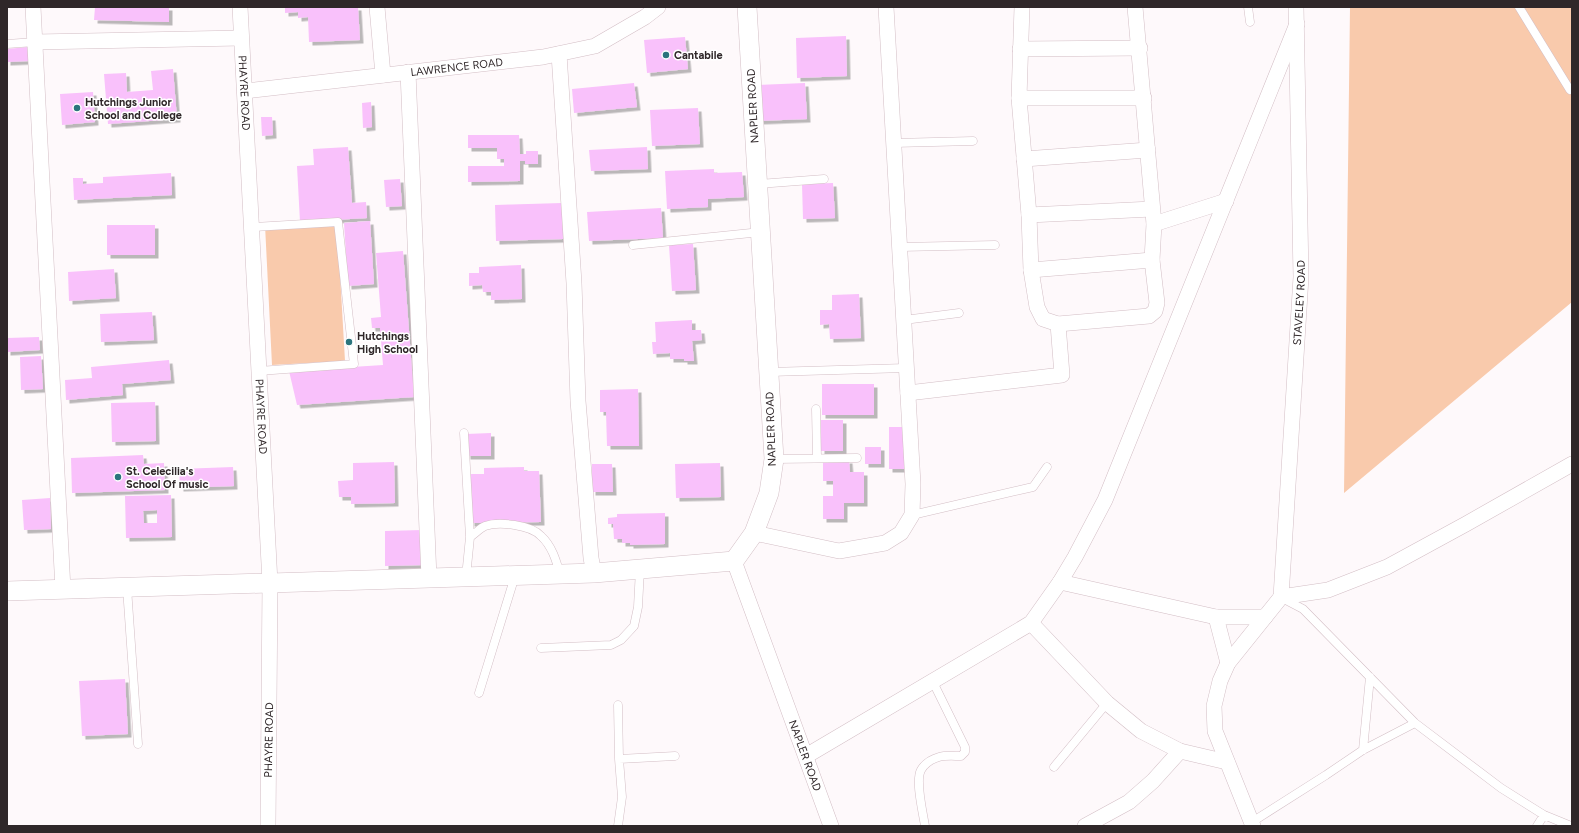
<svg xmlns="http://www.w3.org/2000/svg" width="1579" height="833" viewBox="0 0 1579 833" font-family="Figtree,sans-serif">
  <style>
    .green { fill: #f9caac }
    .building { fill: #f9c1fb; fill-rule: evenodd; filter: url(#shadow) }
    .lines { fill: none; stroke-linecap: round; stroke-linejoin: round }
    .service-casing { stroke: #d3bec5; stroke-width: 9 }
    .minor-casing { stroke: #d3bec5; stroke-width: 16 }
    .tertiary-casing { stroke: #d3bec5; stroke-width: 20 }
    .service { stroke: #fff; stroke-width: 8 }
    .minor { stroke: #fff; stroke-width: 15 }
    .tertiary { stroke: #fff; stroke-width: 19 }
    .poi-dot { fill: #2b747d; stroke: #fff; stroke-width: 1.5 }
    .labels { text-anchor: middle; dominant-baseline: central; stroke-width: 3; stroke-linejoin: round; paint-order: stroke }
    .poi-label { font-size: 11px; font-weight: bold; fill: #2f2729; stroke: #fff; text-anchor: start }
    .street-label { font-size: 11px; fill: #2f2729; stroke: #fff }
  </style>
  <defs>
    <filter id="shadow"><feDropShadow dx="3.5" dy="3.5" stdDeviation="0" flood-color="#0004"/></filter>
  </defs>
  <rect width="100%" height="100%" fill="#fef9fb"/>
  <path class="green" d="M1350 7H1572V302L1344 493Z
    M337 222 345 361 272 365 265 225Z"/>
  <path class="building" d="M95 7H169V22L94 20Z
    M285 7H358L360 40 309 42 308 17 298 18V12L285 13Z
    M846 36 847 76 797 78 796 38Z
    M685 37 688 69 647 73 644 40Z
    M28 47 29 61 7 62V49Z
    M173 69 177 119 108 124 104 74 126 73 127 92 153 90 151 71Z
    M634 83 637 107 574 113 572 89Z
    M805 83 807 119 758 121 756 85Z
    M93 92 95 122 62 125 60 94Z
    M371 102 372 127 363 128 362 103Z
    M698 108 700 144 652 146 650 110Z
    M261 117H272L273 135 262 136Z
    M468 135H519L520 154H526V151H538V164H525V161H520V181L468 182V166H504V159H497V148H468Z
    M348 147 352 203 366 202 367 218 300 222 297 166 314 165 313 149Z
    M647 147 648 169 591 171 589 150Z
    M714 169V173L742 172 744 197 708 199V207L667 209 665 171Z
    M171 173 172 195 74 200 73 178H83V184L103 183V177Z
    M400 179 402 206 386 207 384 180Z
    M833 183 835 218 803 219 802 184Z
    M562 203 563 239 496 241 495 205Z
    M661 208 663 238 589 241 587 212Z
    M370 221 374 284 348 286 344 223Z
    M107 225H155V255H107Z
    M693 244 696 290 672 291 669 245Z
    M403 251 414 397 297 405 289 371 383 365 380 328H372L371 318 381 317 376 253Z
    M521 265 522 299 491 300V292H483L482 285 469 286V273H479V267Z
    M114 269 116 298 69 301 68 272Z
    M859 294 861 338 830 339 829 324 820 325V310H832V295Z
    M152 312 154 340 101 342 100 314Z
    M692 320V330H701L702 340 692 341 694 361H684V359H670V353L653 354 652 342H656L655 322Z
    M39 337 40 350 7 352V338Z
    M41 356 43 389 21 390 20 357Z
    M169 360 171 380 122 384 123 395 66 400 65 380 92 378 91 367Z
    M822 384H874V415H822Z
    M638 389 639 446H607L606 412H600V390Z
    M155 402 156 441 112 442 111 403Z
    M821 420H843V451H821Z
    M889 427H905V469H889Z
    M491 433V456H467L466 434Z
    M865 447H881V464H865Z
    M143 455 144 464 164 463 165 490 72 493 71 458Z
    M823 460H849L850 472H864V503H844V519H823V496H833V481H823Z
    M394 462 395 503 351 504V497H339L338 481 353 480V463Z
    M720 463 721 497 676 498 675 464Z
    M592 464H612L613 492H592Z
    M233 467 234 486 180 488 179 469Z
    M524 467V471H539L541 522 471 523 470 474H484V468Z
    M171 495 172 537 126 538 125 496ZM157 510V523H144L143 511Z
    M50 498 51 529 24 530 22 500Z
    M665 513V544L630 545V543H622V539H614L613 524H608V518L617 517V514Z
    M422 530 423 565 385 566V531Z
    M125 679 128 734 82 736 79 681Z"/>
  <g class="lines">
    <g class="service-casing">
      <path id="service" d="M1248 7 1250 22
        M1519 7 1570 90
        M7 44 35 42
        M894 143 973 141
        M758 184 824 179
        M252 227 338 222 354 364 259 371
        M633 245 761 232
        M900 247 995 245
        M904 320 959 313
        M769 372 906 368
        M816 409 817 458
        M464 433 470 537 466 577
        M774 459 857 458
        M912 515 1033 487 1047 467
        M470 537C475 534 480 528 485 526 499 521 531 525 541 536 552 546 556 560 560 574
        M127 588 138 744
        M1282 598 1303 609 1415 723 1501 788 1544 815 1571 826
        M541 648 611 645 621 640 634 626 638 607 640 569
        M479 693 515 576
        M1363 750 1370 677
        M619 759 675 756
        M1054 767 1107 703
        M1252 822 1326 775 1363 750 1415 723
        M618 826 622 797 619 759 618 705
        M925 826C923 813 915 781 921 770 925 763 932 759 939 757 946 755 954 756 961 756L965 752V747L933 682
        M1537 826 1544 815"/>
    </g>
    <g class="minor-casing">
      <g id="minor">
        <path d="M33 7 63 590"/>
        <path id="s1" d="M240 7 270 583 268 826"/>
        <path d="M377 7 383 75"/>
        <path d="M1022 7 1019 98 1029 215 1031 270 1037 307 1043 319 1058 324 1149 316 1155 311 1157 303 1152 260 1154 224 1135 7"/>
        <path d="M35 42 241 38"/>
        <path d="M1020 49 1140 48"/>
        <path d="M559 54 574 283 578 401 591 558 594 573"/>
        <path d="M408 72 429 578"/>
        <path id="s2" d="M245 91 543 57 595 46 645 17 658 7"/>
        <path d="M1019 98H1144"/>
        <path d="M1024 159 1148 150"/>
        <path d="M1029 215 1152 209"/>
        <path d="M1154 224 1226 201"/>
        <path d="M1031 270 1152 260"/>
        <path d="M908 393 1062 375 1058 324"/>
        <path d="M754 533 839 551 885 543 901 533 912 515 913 484 886 7"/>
        <path id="s3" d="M734 561 831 826"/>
        <path d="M1060 582 1216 617H1265"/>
        <path id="s4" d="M1281 597 1301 277 1296 7"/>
        <path d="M1216 617 1228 663"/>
        <path d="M1031 623 1107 703 1141 731 1180 751 1227 762"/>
        <path d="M806 756 1031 623 1060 582 1075 557 1105 500 1297 24"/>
        <path d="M1085 826 1129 802 1153 781 1180 751"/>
        <path d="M1253 826 1215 731 1214 706 1220 681 1228 663 1281 597 1328 590 1387 567 1466 524 1572 464"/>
      </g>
    </g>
    <g class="tertiary-casing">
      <path id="tertiary" d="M7 591 594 573 734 561 754 533 769 493 774 459 747 7"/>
    </g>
    <use href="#service" class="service"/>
    <use href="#minor" class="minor"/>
    <use href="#tertiary" class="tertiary"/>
  </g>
  <g class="poi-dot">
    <circle cx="666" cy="55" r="4"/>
    <circle cx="77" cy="108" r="4"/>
    <circle cx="349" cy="342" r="4"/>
    <circle cx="118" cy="477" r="4"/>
  </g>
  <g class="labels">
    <g class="poi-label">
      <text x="674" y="55">Cantabile</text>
      <text x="85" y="102">Hutchings Junior<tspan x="85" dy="13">School and College</tspan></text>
      <text x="357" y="336">Hutchings<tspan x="357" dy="13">High School</tspan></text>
      <text x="126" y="471">St. Celecilia's<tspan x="126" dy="13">School Of music</tspan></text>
    </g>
    <g class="street-label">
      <text stroke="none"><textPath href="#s2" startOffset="213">LAWRENCE ROAD</textPath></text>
      <text stroke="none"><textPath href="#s1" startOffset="86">PHAYRE ROAD</textPath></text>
      <text transform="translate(753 106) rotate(-93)">NAPLER ROAD</text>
      <text stroke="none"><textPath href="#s4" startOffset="295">STAVELEY ROAD</textPath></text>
      <text stroke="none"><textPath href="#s1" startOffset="410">PHAYRE ROAD</textPath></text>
      <text transform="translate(771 429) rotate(-92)">NAPLER ROAD</text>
      <text transform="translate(269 740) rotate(-89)">PHAYRE ROAD</text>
      <text stroke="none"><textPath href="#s3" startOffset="207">NAPLER ROAD</textPath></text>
    </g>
  </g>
  <rect width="1579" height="833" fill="none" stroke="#2f2729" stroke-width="16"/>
</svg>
